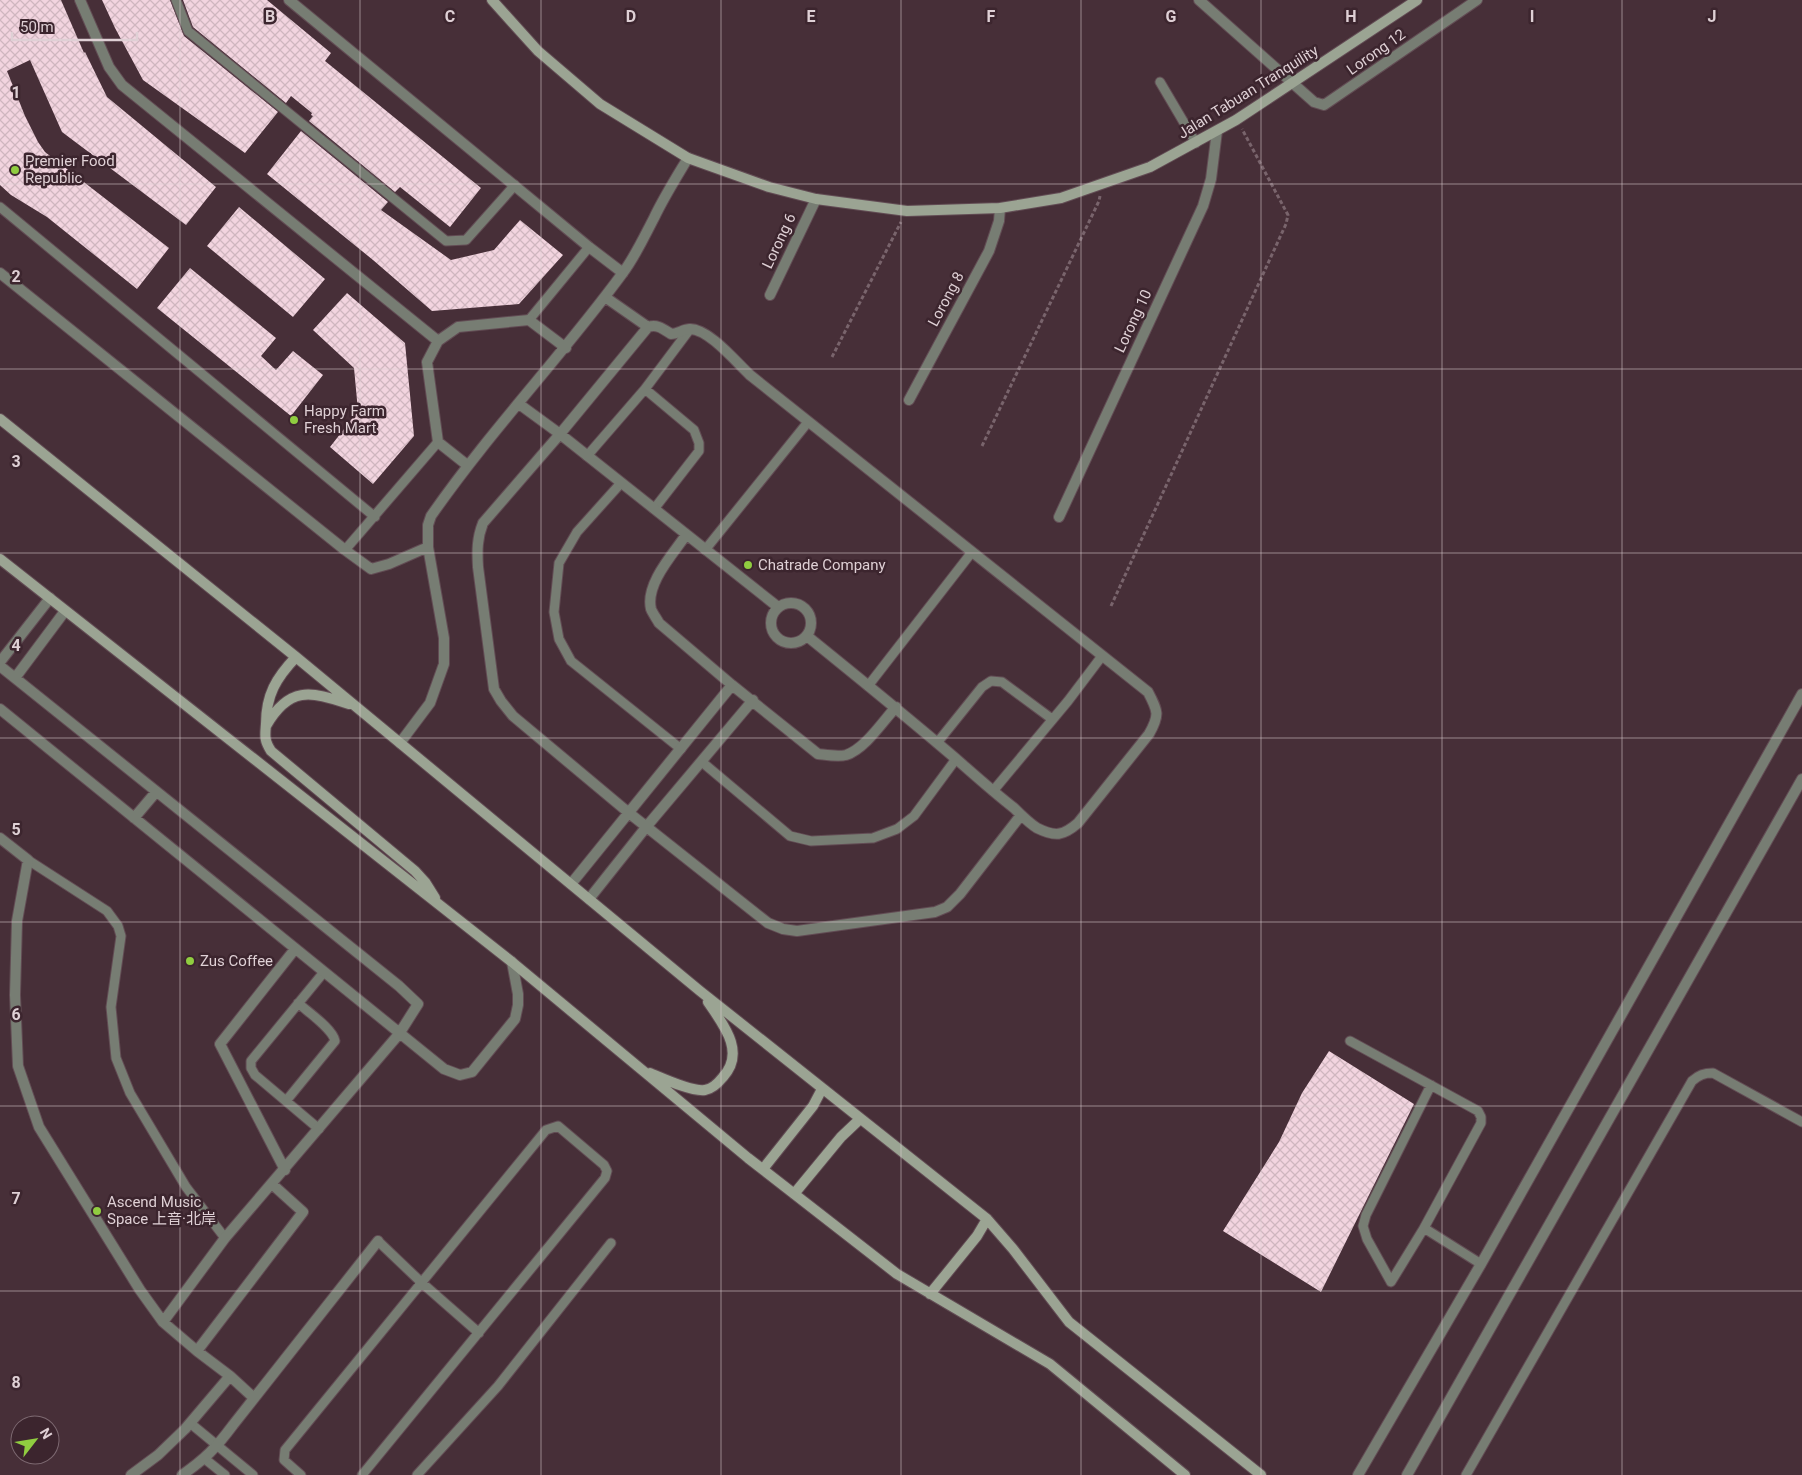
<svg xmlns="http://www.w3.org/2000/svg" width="1802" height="1475" viewBox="0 0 1802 1475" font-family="Roboto,'Noto Sans SC',sans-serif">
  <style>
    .building { fill: url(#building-cross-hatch) }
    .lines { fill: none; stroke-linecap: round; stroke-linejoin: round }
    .lane-casing { stroke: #624c54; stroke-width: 11 }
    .street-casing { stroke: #624c54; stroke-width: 12 }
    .secondary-casing { stroke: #624c54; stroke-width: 12 }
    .path { stroke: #79646c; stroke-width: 3; stroke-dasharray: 4 2.5; stroke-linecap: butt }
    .lane { stroke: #777d73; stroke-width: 9 }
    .street { stroke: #777d73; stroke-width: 10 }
    .secondary { stroke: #9ba493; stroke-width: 10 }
    .grid { fill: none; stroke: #dfd0d5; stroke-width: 1; stroke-opacity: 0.55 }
    .poi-dot { fill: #90cd40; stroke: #3c252e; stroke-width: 2 }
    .labels { text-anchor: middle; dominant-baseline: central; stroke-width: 5; stroke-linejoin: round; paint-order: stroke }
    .street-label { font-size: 15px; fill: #dfd0d5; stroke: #3c252e }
    .poi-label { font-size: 15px; fill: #dfd0d5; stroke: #3c252e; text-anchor: start }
    .grid-label { font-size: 16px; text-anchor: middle; font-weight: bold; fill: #dfd0d5; stroke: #3c252e; stroke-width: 5; stroke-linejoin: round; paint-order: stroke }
  </style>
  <defs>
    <pattern id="building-cross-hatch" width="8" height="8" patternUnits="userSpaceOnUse" patternTransform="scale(1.25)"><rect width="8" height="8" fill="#f2d4df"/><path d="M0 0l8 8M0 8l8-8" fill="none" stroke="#cfb6bf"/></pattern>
  </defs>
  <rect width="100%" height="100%" fill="#472f38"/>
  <path class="building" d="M0 0H61L84 53 85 52 107 97 216 187 186 225 62 132 30 60 7 71 25 116 38 142 45 152 169 248 137 289 47 217 11 195 0 185Z
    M102 0H170L184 36 278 112 245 153 143 80 115 28Z
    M183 0H267L331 53 325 61 481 188 450 227 400 187 395 192 309 121 313 116 311 115 312 113 291 96 286 103 193 27Z
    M301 131 388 202 381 210 451 260 494 250 520 220 563 255 519 304 432 311 373 260 267 174Z
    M239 207 325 279 293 317 207 246Z
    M190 268 276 338 261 356 276 370 293 351 323 375 291 416 157 308Z
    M347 293 405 343 414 436 373 484 330 447 358 411 354 368 313 330Z
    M1329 1051 1414 1104 1321 1292 1223 1231 1279 1142 1302 1093Z"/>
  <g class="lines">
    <g class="lane-casing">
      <path id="lane" d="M176 0 188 31 446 241 466 240 515 185
        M1160 82 1196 143
        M0 207 375 517
        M529 320 589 247
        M645 389 690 329
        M587 456 645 389 694 430 699 443V451L654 509
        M621 483 577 532 559 563 554 612 559 639 571 661 681 749
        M345 550 438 442
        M705 550 808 422
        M868 686 972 552
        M937 743 982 687 991 681 1002 682 1052 719
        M702 762 790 836 811 841 873 838 897 829 914 816 956 759
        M993 791 1068 701 1102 656
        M28 860 107 911 118 926 121 936 111 1007 116 1058 130 1093 186 1187 225 1238
        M1350 1041 1478 1111 1481 1117V1123L1424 1228 1481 1264
        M286 1101 335 1041C333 1029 308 1012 298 1003
        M319 1129 255 1075 251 1068V1061L324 972
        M1424 1228 1391 1282 1367 1239 1363 1226 1366 1215 1431 1085
        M378 1241 422 1283 479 1333
        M190 1423 253 1475
        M205 1459 225 1475
        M301 1475 284 1460 285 1450 546 1130 558 1126 604 1165 607 1171 605 1178 362 1475
        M417 1475 498 1386 611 1243
        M1466 1475 1692 1081C1699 1075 1704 1073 1713 1073L1802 1122"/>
    </g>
    <g class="street-casing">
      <path id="street" d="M80 0 109 67 122 85 438 341
        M289 0 589 247 623 273
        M1199 0 1314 102 1324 105 1477 0
        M0 273 345 550 371 569 389 564 428 547V525L431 516C490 431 561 357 622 274 635 257 644 237 654 218 664 197 676 178 688 158
        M770 295 816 199
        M605 297 648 327
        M909 400 989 251 999 221 1000 208
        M519 404 560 434 778 607
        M467 465 438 442 427 362 438 341 458 327 529 320 566 348
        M1059 517 1203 206 1211 179 1217 131
        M686 535C673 554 645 584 651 609 653 614 657 619 659 623L732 685 818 754C827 755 838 757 846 755 865 749 883 721 896 707
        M771 623a20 20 0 1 1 40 0a20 20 0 1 1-40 0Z
        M807 636C859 678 911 720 962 764 979 779 996 794 1014 808 1021 815 1029 823 1037 828 1055 837 1063 836 1078 823L1149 734C1160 715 1158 711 1148 692L750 375C736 362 709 329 690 329 683 329 678 334 671 334 663 329 658 324 648 327L560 434 483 523C477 538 477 551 478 567L494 689 501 701 513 716 629 813 768 923 783 929 797 931 935 912 947 907 960 894 1021 815
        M0 662 50 598
        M0 666 399 986 418 1004 399 1034 225 1238 163 1322
        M15 678 65 611
        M0 709 444 1069 460 1075 472 1072 515 1019 518 1005V994L512 962
        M400 743 430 703 444 664V638L428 547
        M134 818 156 792
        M0 838 28 860 17 921 15 995 18 1066 39 1127 140 1290 163 1322 197 1351 230 1376 254 1398
        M571 884 732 685
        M589 899 647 826 753 700
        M285 1170 220 1044 295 949
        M197 1351 303 1212 272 1184
        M131 1475 158 1455 185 1429 230 1376
        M182 1475C205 1459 216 1448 233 1425L378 1241
        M1358 1475 1481 1264 1802 694
        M1407 1475 1802 779"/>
    </g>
    <g class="secondary-casing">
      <path id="secondary" d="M492 0 538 51 600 104 688 158 769 187 816 199 907 211 1000 208 1061 198 1150 167 1236 120 1417 0
        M0 419 296 657 700 991 987 1219 1013 1249 1069 1322 1261 1475
        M0 559 512 962 748 1158 897 1274 1050 1364 1185 1475
        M296 657C276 678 266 695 266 724 265 736 264 740 271 751L415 871 425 882 435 898
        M266 726C289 686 310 691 349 704
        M650 1073C662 1078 692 1092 705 1090 712 1089 719 1082 723 1077 746 1052 723 1024 708 1002
        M763 1169 813 1106 822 1089
        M794 1194 841 1137 860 1119
        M930 1294 977 1236 987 1219"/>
    </g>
    <path class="path" d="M832 357 901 222
      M982 446 1099 201 1100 196
      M1111 606 1286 224 1288 215 1242 129"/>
    <use href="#lane" class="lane"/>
    <use href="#street" class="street"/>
    <use href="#secondary" class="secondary"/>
  </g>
  <path class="grid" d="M180 0V1475M360 0V1475M541 0V1475M721 0V1475M901 0V1475M1081 0V1475M1261 0V1475M1442 0V1475M1622 0V1475M0 184H1802M0 369H1802M0 553H1802M0 738H1802M0 922H1802M0 1106H1802M0 1291H1802"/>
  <g class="poi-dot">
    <circle cx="15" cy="170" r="5"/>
    <circle cx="294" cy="420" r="5"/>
    <circle cx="748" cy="565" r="5"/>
    <circle cx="190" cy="961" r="5"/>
    <circle cx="97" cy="1211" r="5"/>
  </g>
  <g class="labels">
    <g class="street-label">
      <text transform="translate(1376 52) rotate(-35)">Lorong 12</text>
      <text transform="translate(1248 92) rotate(-32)">Jalan Tabuan Tranquility</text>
      <text transform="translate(779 241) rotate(-65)">Lorong 6</text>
      <text transform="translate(946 299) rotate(-62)">Lorong 8</text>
      <text transform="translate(1133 321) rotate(-65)">Lorong 10</text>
    </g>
    <g class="poi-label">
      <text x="25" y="161">Premier Food<tspan x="25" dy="17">Republic</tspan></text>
      <text x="304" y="411">Happy Farm<tspan x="304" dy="17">Fresh Mart</tspan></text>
      <text x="758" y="565">Chatrade Company</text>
      <text x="200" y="961">Zus Coffee</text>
      <text x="107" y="1202">Ascend Music<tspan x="107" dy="17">Space 上音·北岸</tspan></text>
    </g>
  </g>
  <g class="grid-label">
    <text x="270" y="22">B</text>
    <text x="450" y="22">C</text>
    <text x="631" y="22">D</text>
    <text x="811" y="22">E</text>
    <text x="991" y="22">F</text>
    <text x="1171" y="22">G</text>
    <text x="1351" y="22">H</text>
    <text x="1532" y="22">I</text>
    <text x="1712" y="22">J</text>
    <text x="16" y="98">1</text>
    <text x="16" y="282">2</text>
    <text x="16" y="467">3</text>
    <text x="16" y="651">4</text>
    <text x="16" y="835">5</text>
    <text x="16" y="1020">6</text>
    <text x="16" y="1204">7</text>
    <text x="16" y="1388">8</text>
  </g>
  <g transform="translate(35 1440) rotate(59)"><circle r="24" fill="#3c252e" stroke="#7d6971"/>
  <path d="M0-4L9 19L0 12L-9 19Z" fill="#90cd40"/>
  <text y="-8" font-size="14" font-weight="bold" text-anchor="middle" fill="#dfd0d5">N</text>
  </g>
  <path d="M12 32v8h125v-8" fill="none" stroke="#dfd0d5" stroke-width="2.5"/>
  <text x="20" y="32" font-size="15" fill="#dfd0d5" stroke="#3c252e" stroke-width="4" paint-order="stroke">50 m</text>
</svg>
